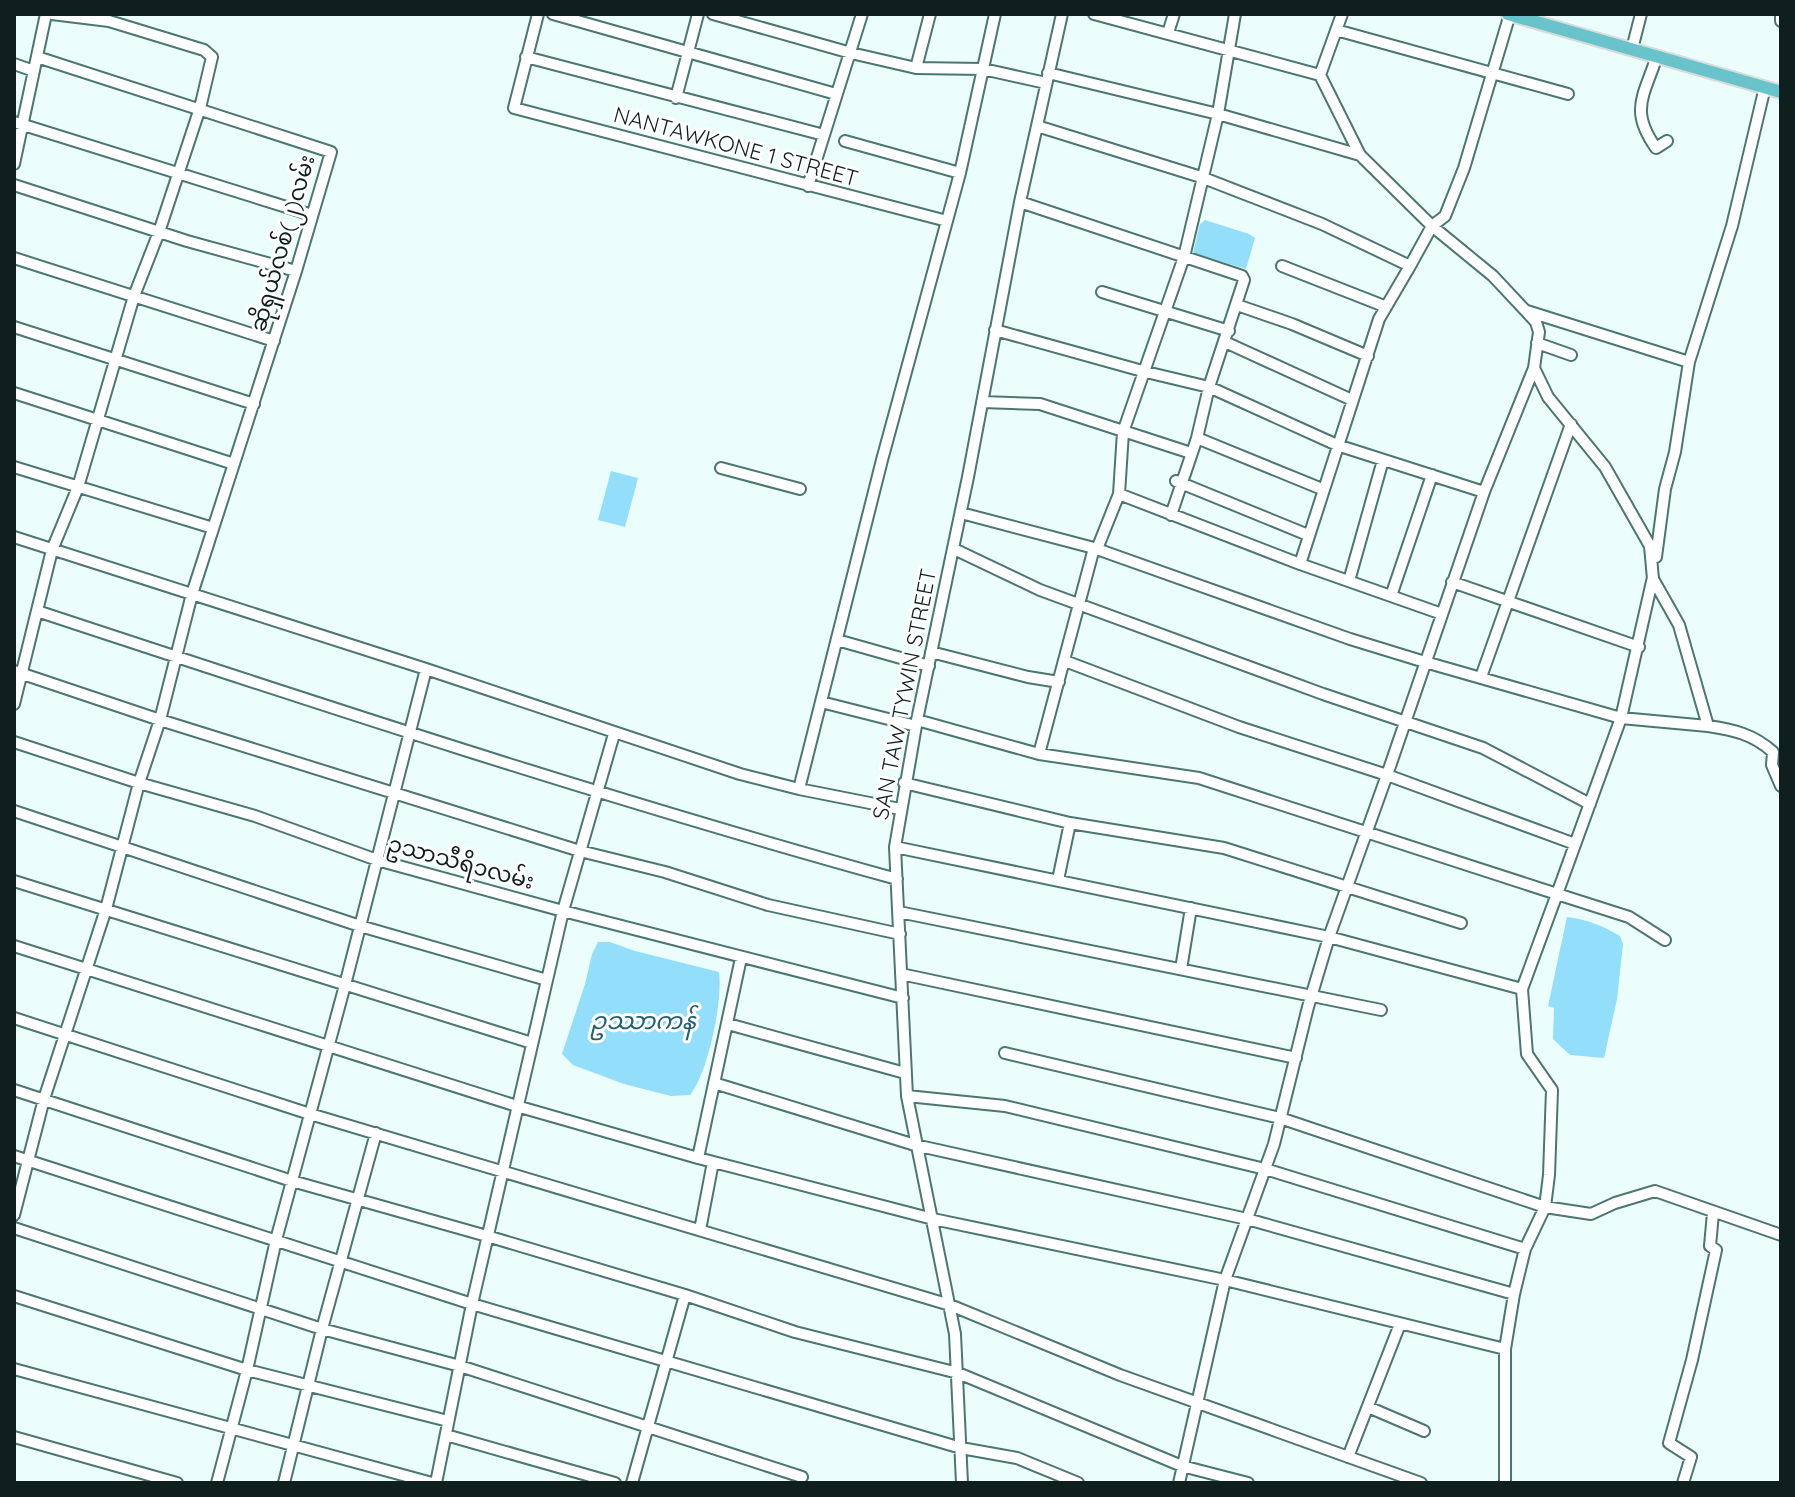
<svg xmlns="http://www.w3.org/2000/svg" width="1795" height="1497" viewBox="0 0 1795 1497" font-family="Quicksand,'Noto Sans Myanmar',sans-serif">
  <style>
    .water { fill: #93defa }
    .lines { fill: none; stroke-linecap: round; stroke-linejoin: round }
    .minor-casing { stroke: #4c7670; stroke-width: 14 }
    .major-casing { stroke: #d8dbdb; stroke-width: 16 }
    .minor { stroke: #fff; stroke-width: 10 }
    .major { stroke: #68c4ca; stroke-width: 12 }
    .labels { text-anchor: middle; dominant-baseline: central; stroke-width: 6; stroke-linejoin: round; paint-order: stroke }
    .street-label { font-size: 22px; fill: #0e1f1d; stroke: #fff }
    .water-label { font-size: 24px; font-style: italic; fill: #235f73; stroke: #fff }
  </style>
  <rect width="100%" height="100%" fill="#ecfefb"/>
  <path class="water" d="M1205 220 1249 234 1255 238 1246 269 1193 253 1200 224Z
    M611 471 638 478 625 527 598 520Z
    M1567 917C1586 919 1603 926 1620 936L1623 944 1617 999 1604 1058 1570 1055 1553 1039 1554 1008 1548 1006Z
    M598 942H610L635 951 719 972C723 1001 708 1073 690 1095L671 1096 624 1084 573 1065 562 1054 585 984 592 954Z"/>
  <g class="lines">
    <g class="minor-casing">
      <path id="minor" d="M538 14 514 108 947 221
        M553 14 836 94
        M713 14 851 53 916 68 983 69 1046 83
        M1094 14 1320 75 1360 155 1432 226 1493 276 1536 322 1539 332 1534 368 1548 397 1605 467 1650 546 1653 579 1679 625 1708 726C1734 730 1753 734 1773 752L1772 765 1781 786
        M1781 14V21
        M1336 30 1568 94
        M1168 33 1174 14
        M1632 49 1641 14
        M1657 56C1644 96 1629 110 1656 148L1667 141
        M526 57 824 135
        M14 64 34 71
        M916 68 930 14
        M1048 73 1218 114 1360 155
        M1320 75 1342 14
        M676 98 698 14
        M14 122 312 215
        M1037 126 1201 177 1322 224 1410 266 1432 226 1445 216 1464 168 1510 14
        M845 141 960 173
        M14 164 46 14
        M14 185 187 241 296 271
        M808 186 862 14
        M1020 202 1242 276 1244 280 1209 387 1197 438
        M14 258 274 341
        M1282 266 1384 306
        M1102 292 1229 331
        M1237 305 1292 324 1368 356
        M1527 311 1689 362
        M14 327 254 404
        M995 330 1146 372 1209 387 1337 445 1484 492
        M1225 342 1352 400
        M1537 343 1571 355
        M14 393 234 464
        M982 402 1040 404 1191 453
        M14 467 213 528
        M721 468 800 489
        M1176 481 1308 535
        M1119 494 1300 564 1442 614
        M961 513 1094 548 1350 639 1425 662 1621 718 1708 726
        M1171 515 1197 438 1322 489
        M14 537 426 669 740 774 799 789 900 809
        M954 549 1040 590 1323 694 1483 748 1590 804
        M1097 549 1119 494 1123 432 1184 257 1218 114 1235 14
        M1656 557 1665 489 1675 452 1689 362 1732 226 1765 87
        M1300 564 1379 319 1410 266
        M1653 577 1621 718 1557 894 1629 917 1665 940
        M1349 581 1383 460
        M1452 582 1639 647
        M1391 596 1432 475
        M37 611C322 705 607 799 897 879
        M837 640 929 666
        M931 652 1028 677 1059 682
        M1065 661 1239 727 1387 775 1575 844
        M14 671 160 720 580 851 665 872 768 905 900 934
        M1481 677 1571 424
        M821 702 916 726
        M14 704 52 550 78 487 134 296 159 232 200 108 212 57 204 50 109 21 52 14
        M917 720 1039 754 1199 778 1557 894 1522 989 1527 1054 1552 1090 1549 1175 1545 1207 1525 1249 1514 1294 1505 1349V1483
        M14 742 139 783 255 816 377 860 563 911 903 998
        M1039 754 1094 548
        M904 783 1070 823 1224 848 1461 923
        M799 789 882 460 960 173 995 14
        M14 811 360 926 547 980
        M895 847 1329 937 1522 989
        M1058 880 1070 823
        M14 881 532 1043
        M899 912 1381 1010
        M14 946 520 1107 698 1158 933 1219 1225 1280 1505 1349
        M1181 969 1191 908
        M901 974 1296 1058
        M14 1018 310 1114 950 1305 1120 1375 1421 1483
        M728 1024 905 1073
        M1005 1053 1280 1118 1545 1207 1591 1214 1615 1203 1655 1191 1781 1235
        M714 1083 915 1145 1247 1219 1514 1294
        M14 1090 292 1181 487 1236 685 1295 795 1332 958 1373 1182 1466 1248 1483
        M907 1096 1005 1106 1265 1169 1525 1249
        M14 1156 472 1304 961 1448 1017 1458 1078 1483
        M698 1158 741 958
        M14 1215 44 1099 106 909 139 783 160 720 192 594 296 271 331 152 37 57
        M14 1228 322 1329 460 1366 802 1477
        M700 1230 713 1162
        M14 1296 247 1370 276 1240 345 985 426 669
        M14 1369 432 1483
        M1368 1407 1424 1431
        M446 1435 615 1483
        M14 1437 177 1483
        M1348 1457 1400 1324
        M217 1483 247 1370 448 1421
        M284 1483 322 1329 376 1133
        M436 1483 472 1304 563 911 614 734
        M632 1483 685 1295
        M962 1483 955 1334 907 1096 895 847 917 720 968 477 1020 202 1062 14
        M1179 1483 1225 1280 1274 1144 1308 1007 1329 937 1387 775 1484 492 1534 368
        M1683 1483 1691 1457 1669 1443 1692 1360 1716 1250 1710 1246 1713 1213"/>
    </g>
    <g class="major-casing">
      <path id="major" d="M1508 14 1781 92"/>
    </g>
    <use href="#minor" class="minor"/>
    <use href="#major" class="major"/>
  </g>
  <g class="labels">
    <g class="street-label">
      <text transform="translate(736 146) rotate(15)">NANTAWKONE 1 STREET</text>
      <text transform="translate(282 243) rotate(-74)">ဆိုရှယ်လစ်(၂)လမ်း</text>
      <text transform="translate(904 694) rotate(-79)">SAN TAW TYWIN STREET</text>
      <text transform="translate(461 862) rotate(15)">ဥသာသီရိ၁လမ်း</text>
    </g>
    <g class="water-label">
      <text x="643" y="1020">ဥဿာကန်</text>
    </g>
  </g>
  <rect width="1795" height="1497" fill="none" stroke="#0e1f1d" stroke-width="32"/>
</svg>
